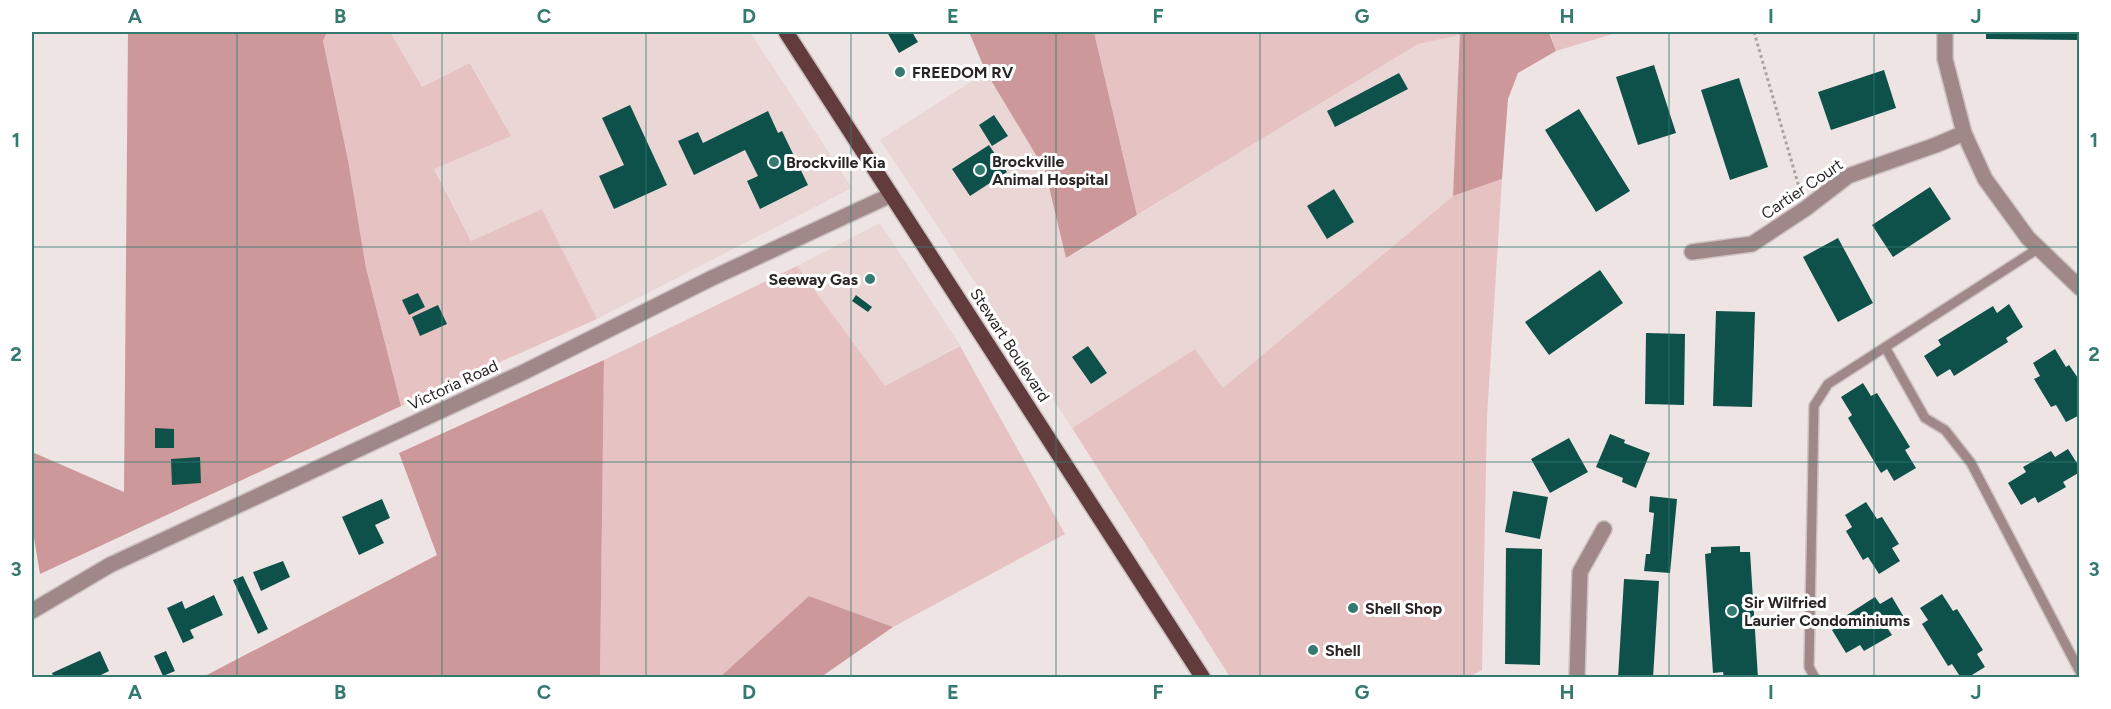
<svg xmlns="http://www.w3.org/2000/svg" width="2111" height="709" viewBox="0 0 2111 709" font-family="Figtree,sans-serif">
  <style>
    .built { fill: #ebd6d6 }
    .green { fill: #e7c2c2 }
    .forest { fill: #cd9899 }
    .building { fill: #0d514a }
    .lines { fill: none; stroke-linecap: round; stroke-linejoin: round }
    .lane-casing { stroke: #ccc2c2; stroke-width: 12 }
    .street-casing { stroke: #ccc2c2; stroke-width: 18 }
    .primary-casing { stroke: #ccc2c2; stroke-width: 18 }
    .path { stroke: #aba2a2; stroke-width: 3; stroke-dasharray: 3 3; stroke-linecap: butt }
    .lane { stroke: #a08888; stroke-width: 9 }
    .street { stroke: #a08888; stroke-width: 15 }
    .primary { stroke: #623b3c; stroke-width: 15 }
    .grid { fill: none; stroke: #347a71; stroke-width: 1.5; stroke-opacity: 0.55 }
    .poi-dot { fill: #347a71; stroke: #fff; stroke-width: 2 }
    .labels { text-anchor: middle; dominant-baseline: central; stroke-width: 6; stroke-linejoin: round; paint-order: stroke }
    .poi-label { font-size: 16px; font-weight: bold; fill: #2a2525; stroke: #fff; text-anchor: start }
    .street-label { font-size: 16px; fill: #2a2525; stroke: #fff }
    .neatline { fill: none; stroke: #347a71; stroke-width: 2 }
    .grid-label { font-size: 20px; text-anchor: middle; font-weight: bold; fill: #347a71 }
  </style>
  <rect width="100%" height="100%" fill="#efe4e4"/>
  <path class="built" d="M388 32H750L852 188 597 319 542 209 471 241 434 168 511 136 471 63 418 89Z
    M1460 35 1453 196 1223 388 1195 349 1072 428 880 140 986 72 1045 170 1067 258 1418 44Z
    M880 223 960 345 885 387 797 266Z"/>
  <path class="green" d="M327 32H390L422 87 470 63 511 136 434 169 471 241 542 209 597 319 401 406 366 268 348 160 323 41Z
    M1094 32H1460V35L1418 44 1137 215Z
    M1550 32H1619L1556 51Z
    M1502 179 1487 416 1482 670 1467 678 1230 677 1072 428 1195 349 1223 388 1453 196Z
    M797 266 885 386 960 346 1065 534 893 627 809 596 720 677 600 678 604 360Z"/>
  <path class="forest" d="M128 32H327L323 41 348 160 366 268 401 406 40 574 32 526V452L124 492Z
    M969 32H1094L1137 215 1066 258 1045 170 986 72Z
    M1460 32H1549L1556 51 1518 73 1508 99 1502 179 1453 196Z
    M604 360 600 677H203L437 555 399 453Z
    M809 596 893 627 821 677H720Z"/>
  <path class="building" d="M887 32H912L918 42 899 53Z
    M1986 32H2080V40L1986 39Z
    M1654 65 1676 133 1638 145 1616 77Z
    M1884 70 1896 108 1831 130 1818 92Z
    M1399 73 1408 89 1335 127 1327 111Z
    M1739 78 1768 167 1730 180 1701 90Z
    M630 105 667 185 614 209 599 176 624 165 602 118Z
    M1579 109 1630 191 1596 212 1545 130Z
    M768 111 778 133 782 131 808 185 760 209 747 181 758 176 745 150 694 175 678 141 698 132 703 143Z
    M994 115 1008 136 992 146 979 125Z
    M989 145 1007 172 970 196 952 169Z
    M1930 187 1951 219 1893 257 1872 225Z
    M1334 189 1354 222 1327 239 1307 206Z
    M1838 238 1873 303 1838 322 1803 257Z
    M1600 270 1623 303 1549 355 1525 322Z
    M418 293 425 307 409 315 402 300Z
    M856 295 872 307 868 312 852 301Z
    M2009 304 2023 327 2006 338 2008 342 1954 376 1950 369 1937 377 1924 356 1941 345 1938 340 1993 306 1997 313Z
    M438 305 447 324 420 336 412 317Z
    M1716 311 1755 312 1752 407 1713 406Z
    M1646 333 1685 334 1684 405 1645 404Z
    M1088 346 1107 373 1091 384 1072 357Z
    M2055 349 2066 367 2069 365 2080 381V415L2066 422 2056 405 2051 407 2034 379 2040 376 2033 363Z
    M1863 383 1871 396 1877 393 1910 447 1905 450 1916 468 1894 481 1887 469 1881 473 1848 418 1852 415 1841 397Z
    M155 428 174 429V448H155Z
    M1610 434 1625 440 1624 443 1650 453 1636 488 1622 482 1623 478 1596 467Z
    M1569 438 1588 472 1550 493 1531 459Z
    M2068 449 2080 468V472L2063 482 2066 487 2038 503 2035 497 2021 505 2008 483 2026 472 2023 467 2051 451 2055 457Z
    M200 457 201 483 172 485 171 459Z
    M1513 491 1548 497 1540 539 1505 532Z
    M1650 496 1677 499 1670 573 1644 571 1646 554H1650L1654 513 1649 512Z
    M382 499 390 518 375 525 384 543 359 555 342 517Z
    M1866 502 1877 519 1882 517 1899 544 1892 548 1900 561 1879 574 1868 557 1863 560 1846 531 1852 527 1845 515Z
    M1740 546V552H1750L1758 678H1724L1723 672 1713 673 1705 554 1711 553V547Z
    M1506 548 1542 549 1540 665 1505 664Z
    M283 561 290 577 261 591 253 572Z
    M243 576 268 629 258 634 233 580Z
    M1624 579 1659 581 1653 678H1618Z
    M1942 594 1953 611 1957 609 1983 650 1977 654 1985 667 1967 678H1961L1952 664 1948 666 1922 624 1928 620 1920 608Z
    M214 595 223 615 190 630 194 638 183 643 167 608 182 601 185 609Z
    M1875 597 1880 604 1892 597 1905 619 1888 629 1892 635 1864 651 1860 645 1846 653 1832 630 1849 619 1847 615Z
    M100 651 109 671 95 678H54L52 673Z
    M166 651 175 671 163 676 154 656Z"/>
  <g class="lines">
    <g class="lane-casing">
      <path id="lane" d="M1885 347 1925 418 1945 430 1971 463 2080 672
        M1815 678 1809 667 1814 406 1828 384 2039 248"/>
    </g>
    <g class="street-casing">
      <path id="street" d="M1945 32V59L1964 133 1985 179 2028 238 2080 288
        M1692 252 1752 244 1805 209 1848 176 1936 145 1964 133
        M32 611 110 565 524 372 712 278 891 195
        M1577 678 1580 572 1604 529"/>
    </g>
    <g class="primary-casing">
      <path id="primary" d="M786 32 1203 678"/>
    </g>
    <path class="path" d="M1754 32 1801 194"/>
    <use href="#lane" class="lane"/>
    <use href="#street" class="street"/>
    <use href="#primary" class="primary"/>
  </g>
  <path class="grid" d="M237 32V678M442 32V678M646 32V678M851 32V678M1056 32V678M1260 32V678M1464 32V678M1669 32V678M1874 32V678M32 247H2080M32 462H2080"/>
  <g class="poi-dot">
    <circle cx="900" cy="72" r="6"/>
    <circle cx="774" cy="162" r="6"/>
    <circle cx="980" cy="170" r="6"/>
    <circle cx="870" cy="279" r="6"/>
    <circle cx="1353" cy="608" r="6"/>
    <circle cx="1732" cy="611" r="6"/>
    <circle cx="1313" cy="650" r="6"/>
  </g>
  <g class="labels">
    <g class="poi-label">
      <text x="912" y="72">FREEDOM RV</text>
      <text x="992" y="161">Brockville<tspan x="992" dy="18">Animal Hospital</tspan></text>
      <text x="786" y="162">Brockville Kia</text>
      <text x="858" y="279" text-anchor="end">Seeway Gas</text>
      <text x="1744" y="602">Sir Wilfried<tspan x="1744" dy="18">Laurier Condominiums</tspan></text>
      <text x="1365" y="608">Shell Shop</text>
      <text x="1325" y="650">Shell</text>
    </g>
    <g class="street-label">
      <text transform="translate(1802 189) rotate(-34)">Cartier Court</text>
      <text transform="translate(1010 345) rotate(57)">Stewart Boulevard</text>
      <text transform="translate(453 385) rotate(-25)">Victoria Road</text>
    </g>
  </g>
  <rect width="2111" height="709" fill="none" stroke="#ffffff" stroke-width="66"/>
  <rect x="33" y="33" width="2045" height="643" class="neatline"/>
  <g class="grid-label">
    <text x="135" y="23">A</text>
    <text x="340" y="23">B</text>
    <text x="544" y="23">C</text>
    <text x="749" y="23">D</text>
    <text x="953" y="23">E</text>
    <text x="1158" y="23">F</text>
    <text x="1362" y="23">G</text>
    <text x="1567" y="23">H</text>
    <text x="1771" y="23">I</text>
    <text x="1976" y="23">J</text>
    <text x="16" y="147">1</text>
    <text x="2094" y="147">1</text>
    <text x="16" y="361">2</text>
    <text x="2094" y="361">2</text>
    <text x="16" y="576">3</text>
    <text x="2094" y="576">3</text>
    <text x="135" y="699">A</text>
    <text x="340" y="699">B</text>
    <text x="544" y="699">C</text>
    <text x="749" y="699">D</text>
    <text x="953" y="699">E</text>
    <text x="1158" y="699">F</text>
    <text x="1362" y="699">G</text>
    <text x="1567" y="699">H</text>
    <text x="1771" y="699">I</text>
    <text x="1976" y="699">J</text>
  </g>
</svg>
